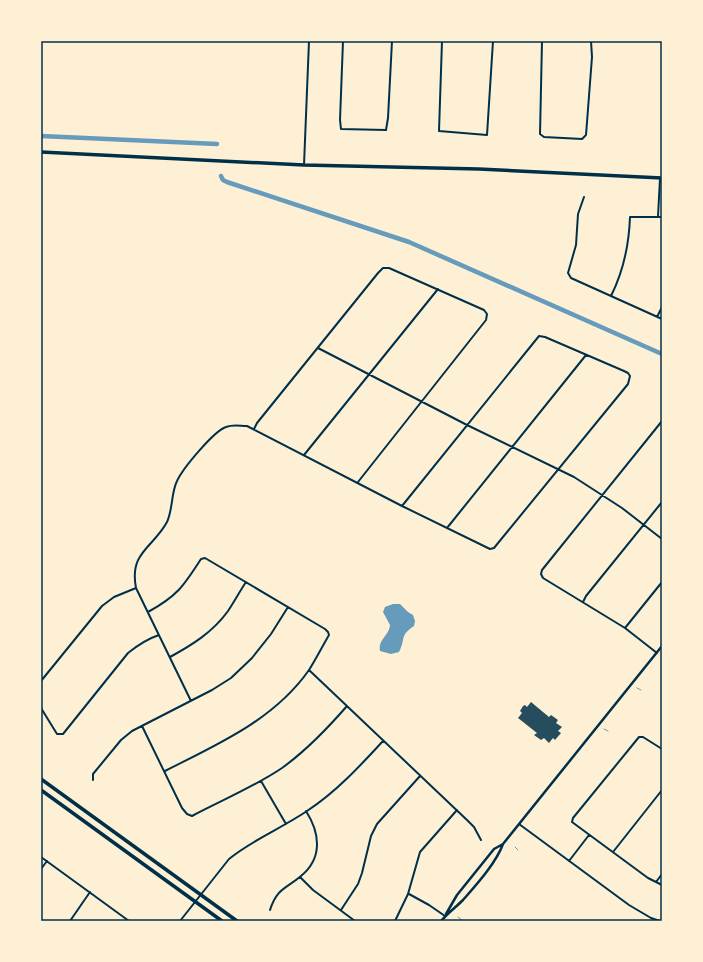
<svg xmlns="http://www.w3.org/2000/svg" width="703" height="962" viewBox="0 0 703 962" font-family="'Alegreya Sans',sans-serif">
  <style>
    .water { fill: #669bbc }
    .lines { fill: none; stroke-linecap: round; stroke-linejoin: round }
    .stream { stroke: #669bbc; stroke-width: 1 }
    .canal { stroke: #669bbc; stroke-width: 4.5 }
    .building { fill: #264d5e }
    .minor { stroke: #003049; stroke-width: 2 }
    .tertiary { stroke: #003049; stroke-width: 2.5 }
    .primary { stroke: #003049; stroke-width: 3.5 }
    .neatline { fill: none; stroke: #003049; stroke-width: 1.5 }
  </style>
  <rect width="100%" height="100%" fill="#fdf0d5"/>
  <path class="water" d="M393 604H400L408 612 413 615 415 621 414 626C399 636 406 639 399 652L391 654 380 651C378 639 389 636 390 625L383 612 385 607Z"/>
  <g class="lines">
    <path class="stream" d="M637 688 641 690
      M604 729 608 731
      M515 847 518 850
      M458 917 462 920"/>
    <path class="canal" d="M41 136 217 144
      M221 176 223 180 227 182 409 242 662 354"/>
  </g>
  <path class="building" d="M531 702 549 717 551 715 558 720 556 723 562 727 558 731 561 733 555 740 553 738 549 743 544 738 541 740 534 735 537 733 518 718 522 713 520 711 523 706 525 705 527 707Z"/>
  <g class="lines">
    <path class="minor" d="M343 41 340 120 341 129 386 130 388 118 392 41
      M442 41 439 131 487 135 493 41
      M542 41 540 134 544 137 582 139 586 135 592 57 591 41
      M304 165 309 41
      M584 197 578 214 576 245 568 273 571 278 662 319
      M658 216 660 179
      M611 296C624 270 629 245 630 217H662
      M657 317 662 307
      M318 348 467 425 574 477 622 508 662 539
      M254 429 257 423 378 273 383 268H389L484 310 487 314 486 320 358 482
      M304 455 438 289
      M447 528 586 355
      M583 602 586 596 662 502
      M148 612C177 596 183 587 201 559L205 558 325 629 328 632 329 635C322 647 316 659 309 670 274 720 218 744 165 771
      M625 628 662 582
      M657 653 625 628 543 578 541 574 542 570 662 421
      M170 657C192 645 213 632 228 611 234 602 240 591 246 582
      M309 670 467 820 474 827 481 840
      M41 681 102 606 114 597 136 588
      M191 701 136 588C129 552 153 548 167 522 173 509 171 493 177 481 183 468 214 431 226 427 233 424 240 426 247 426L402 506 490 549 494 548 628 384 630 376 628 373 624 371 545 337 539 336 402 506
      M41 708 57 734H63L128 653C138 645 147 639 159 635
      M142 726 182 808 187 814 192 816C222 800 254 787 282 768 307 750 327 729 347 706
      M662 749 643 737H639L573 818 572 822 648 878 662 885
      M93 780V774L121 740 132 731 212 690 231 678 252 658 271 634 288 607
      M261 781 286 824
      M519 824 629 905 651 918 660 921
      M613 852 662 790
      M41 857 129 921
      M569 861 589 835
      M41 869 47 861
      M300 877 313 890 355 921
      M656 882 662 874
      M409 894 429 905 445 916
      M270 910C277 888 286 889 301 876 323 858 320 833 306 811
      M341 910 358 884 362 873 371 836 377 824 420 776
      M70 921 90 892
      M180 921 229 859C252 840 282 828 307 811 336 792 360 766 383 741
      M395 921 408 894 420 852 457 810"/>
    <path class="tertiary" d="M446 914 457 895 494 849 503 844
      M441 921C448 913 456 907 463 900 477 884 496 863 503 844L662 646"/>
    <path class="primary" d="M41 152 304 165 479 169 662 178
      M41 779 237 921
      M41 790 222 921"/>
  </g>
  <rect width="703" height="962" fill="none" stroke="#fdf0d5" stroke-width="84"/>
  <rect x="42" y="42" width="619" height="878" class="neatline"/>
</svg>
